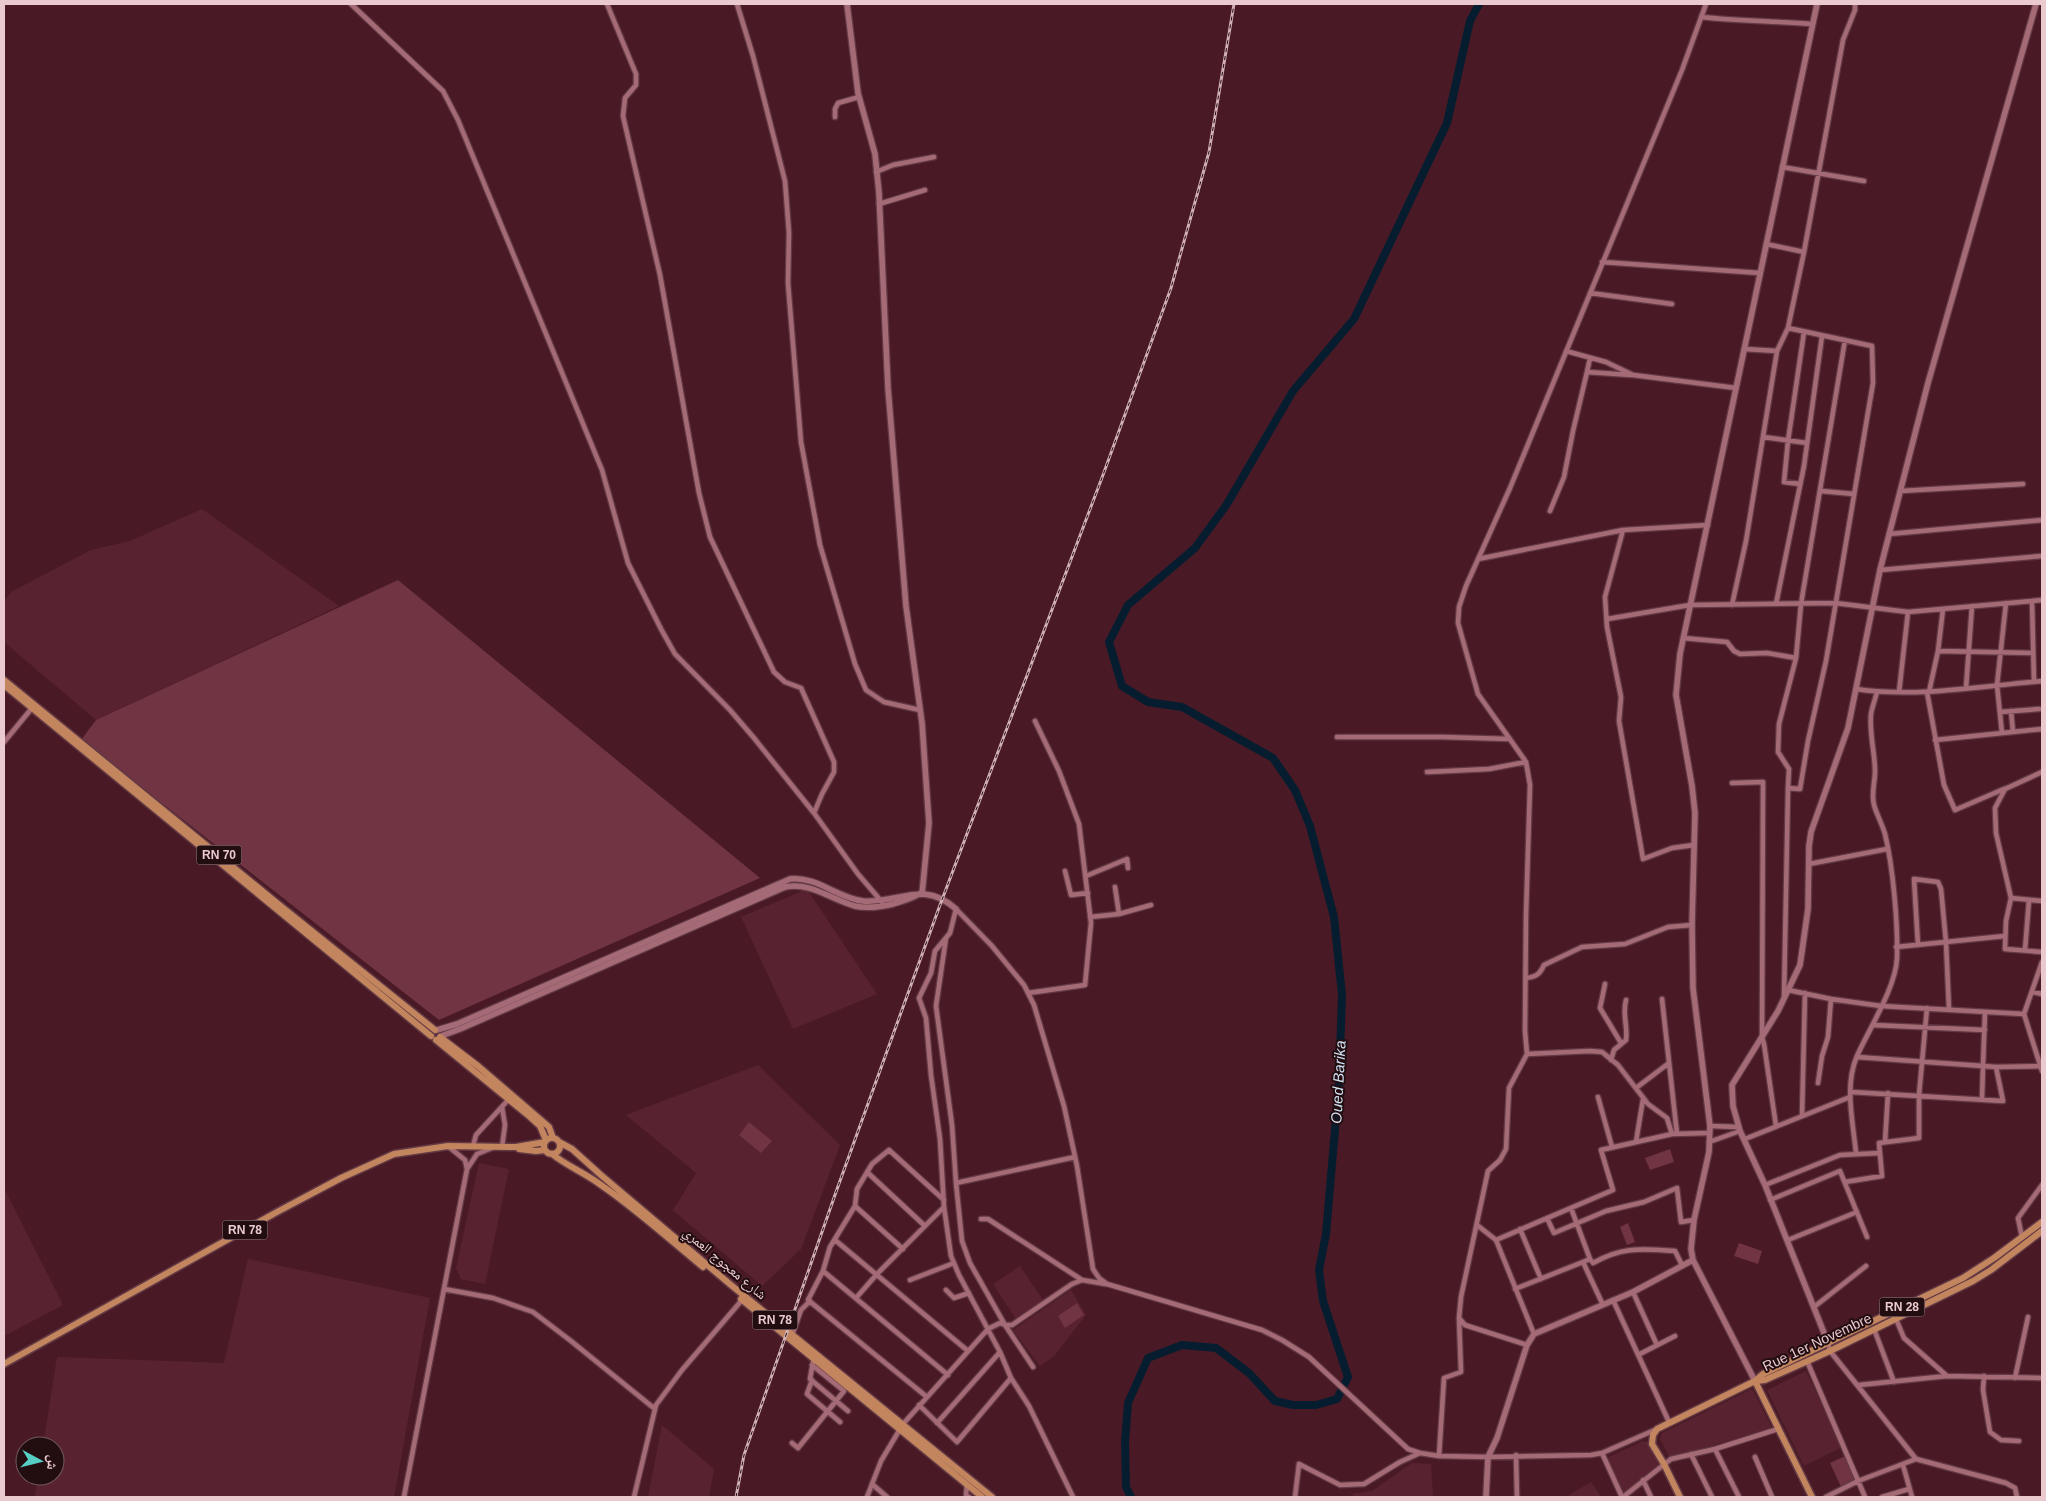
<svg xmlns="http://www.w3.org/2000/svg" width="2046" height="1501" viewBox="0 0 2046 1501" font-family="Helvetica,'Noto Naskh Arabic',sans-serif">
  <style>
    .built { fill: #592230 }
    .green { fill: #703442 }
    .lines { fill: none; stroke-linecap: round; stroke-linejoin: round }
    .river { stroke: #061d30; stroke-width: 8 }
    .street-casing { stroke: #623944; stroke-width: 7 }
    .secondary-casing { stroke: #623944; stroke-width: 8 }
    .primary-casing { stroke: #623944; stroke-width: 9 }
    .street { stroke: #a46b76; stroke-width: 4.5 }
    .secondary { stroke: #a46b76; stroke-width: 5.5 }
    .primary { stroke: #c3855d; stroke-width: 6 }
    .rail-casing { stroke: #d1afb5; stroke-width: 3 }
    .rail { stroke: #220d11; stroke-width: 1; stroke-dasharray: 4; stroke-linecap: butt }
    .labels { text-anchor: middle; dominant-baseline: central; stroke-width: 4; stroke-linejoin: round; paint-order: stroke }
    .shield { fill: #220d11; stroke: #ae9196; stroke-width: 1 }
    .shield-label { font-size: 12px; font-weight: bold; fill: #eacacf }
    .street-label { font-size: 14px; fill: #eacacf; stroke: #220d11 }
    .water-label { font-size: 15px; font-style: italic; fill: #d1e2f3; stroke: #220d11 }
  </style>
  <rect width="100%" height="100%" fill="#491a25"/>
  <path class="built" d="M202 509 339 606 96 720 4 642V602L11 592 91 550 130 541Z
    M807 889 877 994 793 1029 741 917Z
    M758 1065 840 1145 801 1249 762 1286 673 1210 696 1173 626 1115Z
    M479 1163 509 1169 485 1284 461 1279 456 1268Z
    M4 1188 63 1305 4 1336Z
    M248 1259 430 1298 394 1497H35L38 1476H55V1446H43L57 1357 224 1363Z
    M1020 1266 1043 1300 1016 1319 993 1284Z
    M1071 1290 1086 1315 1054 1356 1040 1366 1013 1330Z
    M1806 1371 1842 1447 1804 1466 1767 1390Z
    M1752 1389 1772 1428 1670 1458 1660 1439 1662 1433Z
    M662 1425 714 1469 709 1497H648Z
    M1643 1441 1649 1442 1661 1465 1623 1495 1607 1458Z
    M1412 1463 1431 1464 1433 1497H1353V1494L1372 1491Z
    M1591 1482 1601 1497H1566Z"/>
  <path class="green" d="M398 580 760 878 439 1020 81 740 96 720Z
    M749 1122 772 1141 761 1153 739 1135Z
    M1670 1149 1674 1162 1650 1170 1645 1158Z
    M1628 1223 1635 1242 1627 1245 1620 1227Z
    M1739 1243 1762 1251 1758 1264 1734 1256Z
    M1077 1303 1084 1315 1065 1328 1058 1316Z
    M1845 1456 1857 1482 1842 1489 1830 1463Z"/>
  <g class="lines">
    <path class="river" d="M1131 1497 1126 1487 1125 1442 1128 1403 1148 1358 1182 1345 1216 1348 1249 1373 1275 1401 1293 1405H1316L1337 1399 1348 1377 1323 1301 1319 1270 1326 1234 1339 1083 1342 995 1334 917 1310 826 1295 790 1273 758 1182 707 1148 702 1122 686 1109 642 1128 605 1195 548 1227 504 1293 391 1354 319 1447 123 1470 21 1479 4"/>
    <g class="street-casing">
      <path id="street" d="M351 4 443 91 458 120 602 470 628 563 661 629 675 654 730 710 754 738 814 813 858 874 882 902
        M607 4 636 74V85L625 98 623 116 660 275 699 493 710 537 774 672 785 682 801 688 834 762V772L822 794 814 813
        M737 4 753 56 785 181 789 233 788 283 801 442 820 545 855 664 866 690 884 702 920 710
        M1701 17C1738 21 1775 21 1812 24
        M835 117V109L838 103 859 97
        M1782 167 1864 181
        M876 172 893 165 934 157
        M879 204 925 190
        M1766 244 1804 252
        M1602 262 1760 273
        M1590 293 1672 304
        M1744 349 1777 351
        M1566 351 1606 362 1633 375 1736 388
        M1590 358 1587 372 1631 375
        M1763 437 1807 443
        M1800 484 1784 482 1788 441 1804 332
        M1821 491 1854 494
        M1900 491 2023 484
        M1550 511 1564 477 1573 431 1587 372
        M1623 530 1605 597 1607 627 1621 697 1619 721 1643 859 1672 848 1694 845
        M1889 534 2042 520
        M1478 559 1623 530 1708 525
        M1880 570 2042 556
        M2032 601 2042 600
        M1776 604 1804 466 1822 336
        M1732 605 1746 541 1777 351 1788 328
        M1607 619 1690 605 1835 603 1908 612 2032 601 2034 682
        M1683 638 1727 642 1734 651 1740 654 1767 653 1796 658
        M1938 651 2033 653
        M1966 688 1972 606
        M1856 689C1917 698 1981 686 2042 681
        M1899 692 1908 612
        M1927 692 1944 785 1955 810 2004 789
        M1929 692 1938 651 1943 609
        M2011 711 2013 732
        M2000 712 2039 709
        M2002 733 1997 685 2006 603
        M1337 737H1442L1510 739
        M1935 740 2042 729
        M4 742 32 708
        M1427 772 1489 769 1526 762
        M2042 772 2005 789 1995 808 1996 833 2011 898 2006 921 2005 949 2042 952
        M1732 783 1763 782 1762 1037 1764 1044 1776 1126
        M1788 788 1789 769 1778 752 1779 724 1796 658 1801 604 1845 340
        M1809 864 1887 849
        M1065 871 1071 895 1088 893
        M1086 876 1127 859 1128 868
        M1115 887 1119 914
        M2011 898 2042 901
        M1090 917 1119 914 1151 905
        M946 938 936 1006 952 1125 956 1183
        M1918 945 1914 879 1938 882 1941 889 1946 942 1949 1009
        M1896 947 2005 936
        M2025 950 2029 900
        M2042 962 2024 1014 2042 1071
        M1526 978C1536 977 1540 974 1544 965L1582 947 1625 944 1668 927 1692 925
        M1605 984 1600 1008 1621 1043
        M1788 990 1831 999 1828 1037 1822 1056 1818 1083
        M2033 992 2042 994
        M1028 993 1085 985 1091 923 1079 824 1059 771 1035 721
        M1784 997 1788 788 1800 789 1808 741 1826 661 1873 383 1872 346 1788 328 1804 252 1843 40 1855 10V4
        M1662 999 1677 1134
        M1831 999 1881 1006 2024 1014
        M1873 1025 1985 1030
        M1527 1054 1525 1031 1526 915 1530 785 1526 762 1478 694 1458 623 1459 607 1466 586 1510 488 1682 70 1706 4
        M1857 1057 1983 1066 1985 1012
        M1611 1060 1614 1050 1626 1040C1628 1025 1622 1015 1626 1000
        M1996 1067 2040 1066
        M1636 1088 1669 1063
        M1851 1092 2003 1101 1996 1067 1983 1066 1982 1099
        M1598 1097 1612 1147
        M502 1107 505 1125 502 1147
        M1802 1116 1805 993
        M1710 1126 1739 1127
        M1745 1139 1850 1097
        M1636 1142 1643 1099
        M1709 1142 1740 1131
        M1885 1142 1888 1093
        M473 1146 476 1135 509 1099
        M449 1147 465 1160 467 1169 477 1154 492 1148
        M1856 1153C1853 1122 1844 1086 1857 1056 1869 1029 1896 987 1897 958 1898 923 1893 867 1885 834 1882 824 1877 815 1874 805 1871 793 1875 783 1875 771 1875 753 1869 733 1871 714 1872 707 1875 700 1877 692
        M867 1172 925 1226
        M1845 1182 1882 1176 1879 1143 1919 1138V1095L1927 1008
        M1765 1185 1840 1155 1880 1153
        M1770 1200 1840 1171 1867 1237
        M855 1206 903 1249
        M1571 1208 1590 1259
        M1547 1218 1554 1233 1606 1211 1644 1202 1677 1188 1681 1222 1694 1220
        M981 1219H988L1082 1280
        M1477 1225 1496 1240 1534 1334
        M1520 1229 1541 1279
        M2022 1237 2018 1218 2042 1185
        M835 1240 968 1351
        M1496 1240 1613 1190 1601 1150 1672 1134
        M1788 1240 1857 1212
        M1583 1262 1590 1259 1593 1263C1623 1246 1642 1249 1675 1251L1682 1265
        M823 1271 948 1375
        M910 1280 954 1263
        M444 1289 493 1298 533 1312 571 1341 655 1409
        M1515 1289 1583 1262 1603 1305
        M946 1290 954 1298 969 1293
        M1633 1292 1657 1345
        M856 1298 877 1274 944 1207
        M1613 1300 1669 1422
        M1814 1307 1866 1266
        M1459 1318 1465 1325 1527 1345
        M1874 1329 1894 1382
        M792 1335 801 1310 810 1301
        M1828 1343 1830 1351 1916 1459 2006 1483 2015 1488 2017 1497
        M1638 1355 1675 1336
        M1807 1361 1865 1497
        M813 1362 810 1379 848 1411
        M1033 1367 1005 1325 970 1263 962 1241 956 1183 1075 1157
        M1947 1376 2042 1378
        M1984 1376 1983 1390 1990 1432 2001 1440 2019 1441
        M1011 1378 1029 1406 1073 1497
        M2015 1378 2028 1317
        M812 1380 807 1394 840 1422
        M1859 1385 1947 1376 1904 1338 1896 1319
        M927 1397 808 1300 823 1271 830 1247 855 1206 857 1189 872 1164 889 1150 944 1200
        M919 1405 957 1442 1011 1378 1000 1352 959 1275 951 1256 944 1207 940 1139 931 1075 926 1018 919 998 931 973 935 951 950 933 956 909 992 946 1024 985 1034 1005 1064 1106 1077 1166 1093 1269 1099 1278 1107 1284 1262 1330 1282 1340 1309 1357 1408 1449 1420 1453 1439 1456 1488 1457 1591 1455 1602 1453 1657 1429
        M937 1423 1000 1352
        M792 1443 798 1448 844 1391 812 1365
        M1715 1449 1739 1497
        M1602 1453 1622 1497
        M1691 1454 1712 1497
        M1516 1455 1517 1497
        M1439 1456 1444 1378 1461 1372 1459 1318 1461 1297 1488 1171 1500 1160 1506 1149 1509 1088 1527 1054 1590 1051 1602 1052 1618 1065 1648 1104 1667 1118 1672 1134 1709 1133
        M1755 1457 1772 1497
        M1903 1465 1912 1497
        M1643 1480 1651 1497
        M872 1484 887 1497
        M967 1484 966 1495 969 1497
        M404 1497 467 1169
        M634 1497 656 1405 682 1370 742 1300
        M867 1497 881 1461 903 1424 988 1329 1000 1323 1005 1325H1012L1072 1284 1082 1280 1106 1284
        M1295 1497 1299 1464 1340 1485 1364 1484 1400 1462 1420 1453
        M1623 1497 1671 1459 1715 1449 1778 1429
        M1826 1497 1858 1481 1916 1459
        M1882 1497 1909 1489"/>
    </g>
    <g class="secondary-casing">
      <path id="secondary" d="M847 4 858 93 875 154 879 193 888 388 906 606 922 723 929 823 922 894
        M437 1030 457 1024 790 879C817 876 837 898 863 901 899 904 922 879 956 909
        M441 1036 460 1029 785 887C811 882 830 899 855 906 868 909 880 907 893 904 902 901 911 899 919 894
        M1828 1343 1765 1185 1740 1131 1733 1106 1732 1085 1778 1011 1800 965 1808 909 1809 846 1811 832 1848 728 1880 570 1928 383 2036 4
        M1755 1381 1693 1260 1691 1249 1694 1220 1709 1152 1710 1126 1693 988 1692 925 1695 813 1692 786 1676 695 1680 654 1817 4
        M1486 1497 1488 1457 1497 1438 1527 1345 1534 1334 1633 1292 1693 1260"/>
    </g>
    <g class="primary-casing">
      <path id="primary" d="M4 680 277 903 435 1030
        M4 685 431 1036
        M440 1037 478 1066 549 1127 553 1138
        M436 1040 529 1116 540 1126 546 1140
        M544 1146a8 8 0 1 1 16 0a8 8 0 1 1-16 0Z
        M559 1142 572 1149 602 1176 731 1285 992 1497
        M519 1149 536 1151 545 1150
        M552 1154C567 1166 585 1173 601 1185 636 1209 669 1239 703 1267
        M741 1299 982 1497
        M4 1364 277 1212 341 1178 394 1154 448 1146 516 1147 545 1142
        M1755 1381 1812 1497
        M1756 1381 1765 1380 1830 1351 1973 1281 1991 1270 2042 1231
        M1680 1497 1664 1464 1652 1444 1653 1435 1657 1429 1755 1381 1763 1374 1963 1278 1994 1258 2042 1222"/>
    </g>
    <use href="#street" class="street"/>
    <use href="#secondary" class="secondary"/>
    <use href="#primary" class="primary"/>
    <g class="rail-casing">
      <path id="rail" d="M736 1497 744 1455 836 1192 940 905 1103 475 1171 288 1209 152 1234 4"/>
    </g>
    <use href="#rail" class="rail"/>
  </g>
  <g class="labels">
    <g class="shield">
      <rect x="196.5" y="845.5" width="45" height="19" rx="4"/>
      <rect x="222.5" y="1220.5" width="45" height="19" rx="4"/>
      <rect x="1879.5" y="1297.5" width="45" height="19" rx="4"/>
      <rect x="752.5" y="1310.5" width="45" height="19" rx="4"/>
    </g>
    <g class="shield-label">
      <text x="219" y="855">RN 70</text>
      <text x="245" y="1230">RN 78</text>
      <text x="1902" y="1307">RN 28</text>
      <text x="775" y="1320">RN 78</text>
    </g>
    <g class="street-label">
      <text transform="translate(725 1263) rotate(40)">شارع معجوج العمري</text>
      <text transform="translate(1817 1342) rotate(-25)">Rue 1er Novembre</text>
    </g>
    <g class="water-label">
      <text transform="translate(1338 1082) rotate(-87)">Oued Barika</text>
    </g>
  </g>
  <rect width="2046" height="1501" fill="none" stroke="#eacacf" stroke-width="10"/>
  <g transform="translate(40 1461) rotate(97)"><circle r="24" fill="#220d11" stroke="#72595d"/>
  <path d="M0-4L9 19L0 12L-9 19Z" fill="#56cec3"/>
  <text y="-8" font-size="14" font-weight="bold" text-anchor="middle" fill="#eacacf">ش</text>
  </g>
</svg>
